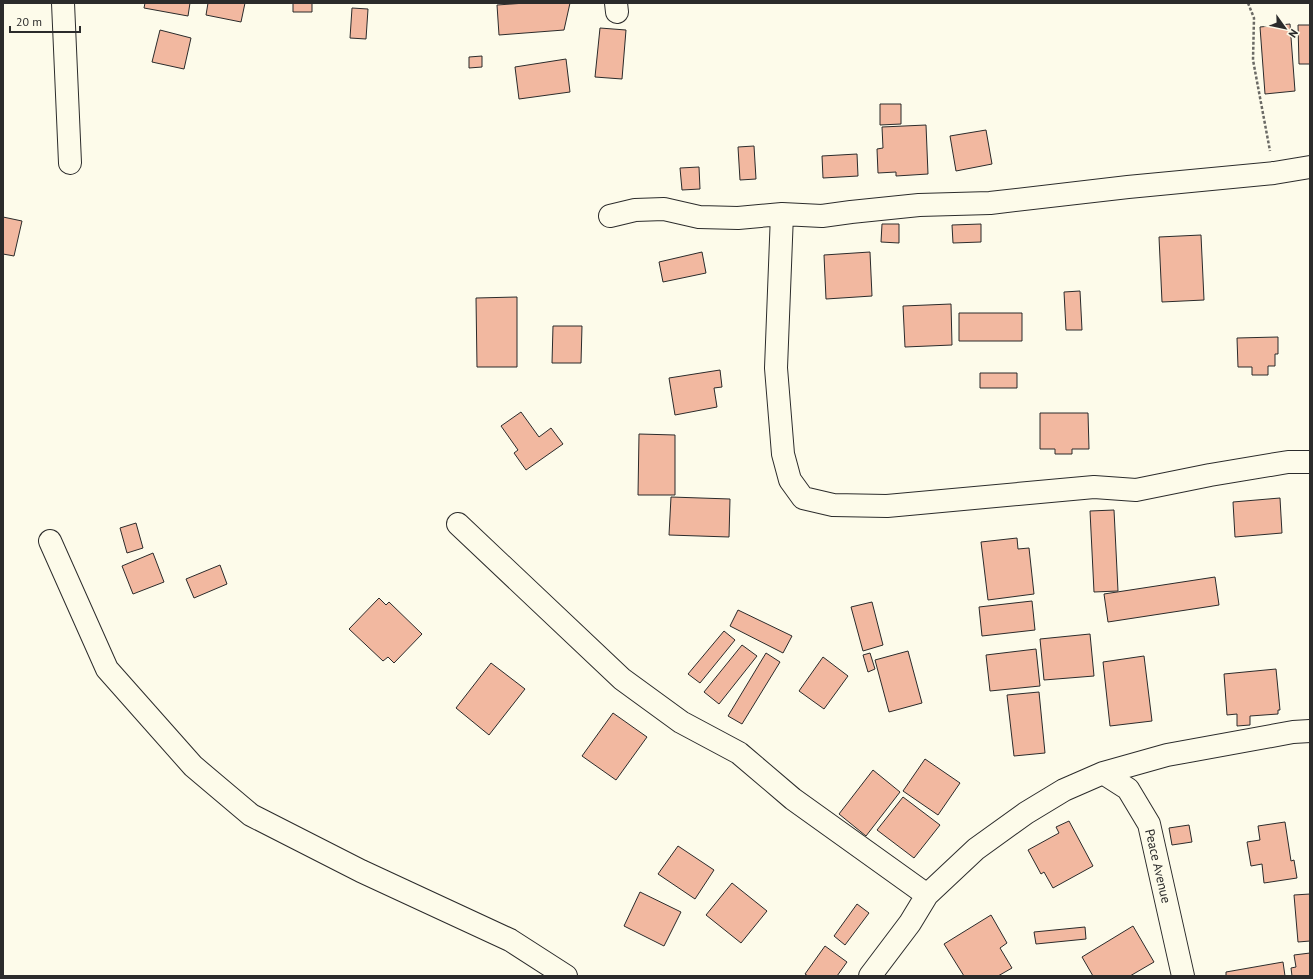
<svg xmlns="http://www.w3.org/2000/svg" width="1313" height="979" viewBox="0 0 1313 979" font-family="'PT Sans',sans-serif">
  <style>
    .building { fill: #f2b8a0; stroke: #2b2b2b }
    .lines { fill: none; stroke-linecap: round; stroke-linejoin: round }
    .minor-casing { stroke: #2b2b2b; stroke-width: 24 }
    .path { stroke: #6a6964; stroke-width: 2.5; stroke-dasharray: 3 2; stroke-linecap: butt }
    .minor { stroke: #fdfbea; stroke-width: 22 }
    .labels { text-anchor: middle; dominant-baseline: central; stroke-width: 3; stroke-linejoin: round; paint-order: stroke }
    .street-label { font-size: 13px; fill: #2b2b2b; stroke: #fdfbea }
  </style>
  <rect width="100%" height="100%" fill="#fdfbea"/>
  <path class="building" d="M145 3H190L188 16 144 8Z
    M208 3H245L241 22 206 15Z
    M293 3H312V12H293Z
    M526 3H570L564 30 499 35 497 5Z
    M352 8 368 9 366 39 350 38Z
    M1290 24 1295 91 1265 94 1260 27Z
    M1298 25H1310V64H1299Z
    M600 28 626 30 622 79 595 77Z
    M160 30 191 38 184 69 152 62Z
    M482 56V67L469 68V57Z
    M566 59 570 92 519 99 515 67Z
    M880 104H901V124L880 125Z
    M926 125 928 174 896 176V172L878 173 877 149 883 148 882 127Z
    M986 130 992 164 956 171 950 136Z
    M754 146 756 179 740 180 738 147Z
    M857 154 858 176 823 178 822 156Z
    M699 167 700 189 682 190 680 168Z
    M3 217 22 221 14 256 3 254Z
    M882 224H899V243L881 242Z
    M981 224V242L953 243 952 225Z
    M1201 235 1204 300 1162 302 1159 237Z
    M702 252 706 273 663 282 659 262Z
    M870 252 872 296 826 299 824 255Z
    M1080 291 1082 330H1066L1064 292Z
    M517 297V367H477L476 298Z
    M951 304 952 345 905 347 903 306Z
    M959 313H1022V341H959Z
    M553 326H582L581 363H552Z
    M1278 337V354H1275V366H1268V375H1252V367H1238L1237 338Z
    M720 370 722 387 714 388 717 407 675 415 669 378Z
    M980 373H1017V388H980Z
    M521 412 539 437 551 428 563 444 526 470 514 453 518 450 501 426Z
    M1040 413H1088L1089 449H1072V454H1055V449H1040Z
    M639 434 675 435V495H638Z
    M671 497 730 499 729 537 669 535Z
    M1280 498 1282 533 1235 537 1233 502Z
    M1114 510 1118 591 1094 592 1090 511Z
    M136 523 143 548 127 553 120 528Z
    M1017 538 1018 549 1029 548 1034 594 988 600 981 542Z
    M153 553 164 582 133 594 122 566Z
    M220 565 227 584 194 598 186 579Z
    M1215 577 1219 605 1108 622 1104 594Z
    M379 598 386 605 389 602 422 634 394 663 388 657 383 661 349 629Z
    M1032 601 1035 630 982 636 979 607Z
    M872 602 883 645 863 651 851 607Z
    M738 610 792 636 783 653 730 626Z
    M724 631 735 640 700 683 688 674Z
    M1090 634 1094 676 1044 680 1040 639Z
    M742 645 757 656 719 704 704 692Z
    M1036 649 1040 686 990 691 986 655Z
    M908 651 922 703 889 712 875 660Z
    M766 653 780 662 742 724 728 716Z
    M870 653 875 669 868 672 863 655Z
    M1144 656 1152 721 1110 726 1103 662Z
    M823 657 848 676 824 709 799 691Z
    M491 663 525 689 489 735 456 708Z
    M1276 669 1280 710H1278V714L1250 716V725L1237 726V714L1227 715 1224 674Z
    M1039 692 1045 753 1014 756 1007 695Z
    M613 713 647 737 616 780 582 756Z
    M925 759 960 783 938 815 903 791Z
    M873 770 900 792 866 836 839 814Z
    M903 797 940 825 914 858 877 830Z
    M1069 821 1093 866 1053 888 1044 872 1041 874 1028 850 1059 833 1056 827Z
    M1285 822 1291 861 1294 860 1297 878 1264 883 1262 864 1251 866 1247 842 1260 840 1258 826Z
    M1189 825 1192 842 1172 845 1169 828Z
    M678 846 714 870 695 899 658 874Z
    M732 883 767 911 741 943 706 915Z
    M640 892 681 912 664 946 624 926Z
    M1310 894V941L1298 942 1294 895Z
    M857 904 869 913 845 945 834 936Z
    M991 915 1007 943 1000 948 1012 968 998 976H964L944 944Z
    M1133 926 1154 962 1130 976H1093L1082 957Z
    M1085 927 1086 939 1036 944 1034 932Z
    M825 946 847 962 837 976H808L805 974Z
    M1310 953V976H1292L1291 968 1296 967 1294 955Z
    M1283 962 1285 976H1226V972Z"/>
  <g class="lines">
    <g class="minor-casing">
      <path id="minor" d="M63 3 70 163
        M616 3 617 12
        M782 214 776 368 783 454 790 480 803 498 833 505 887 506 1094 487 1136 490 1210 475 1288 462H1310
        M610 216 635 210 664 209 699 217 738 218 782 214 822 216 851 212 919 205 990 203 1128 187 1274 173 1310 167
        M458 524 622 679 681 722 739 753 793 799 927 895
        M50 541 107 669 193 766 251 815 361 871 510 940 566 976
        M1103 773 1128 789 1149 824 1183 976
        M870 976 910 923 927 895 976 849 1026 813 1064 790 1103 773 1167 755 1293 732 1310 731"/>
    </g>
    <path class="path" d="M1248 3 1254 18 1253 60 1270 151"/>
    <use href="#minor" class="minor"/>
  </g>
  <g class="labels">
    <g class="street-label">
      <text transform="translate(1158 866) rotate(77)">Peace Avenue</text>
    </g>
  </g>
  <rect width="1313" height="979" fill="none" stroke="#2b2b2b" stroke-width="8"/>
  <g transform="translate(1285 28) rotate(123)" stroke="#fdfbea" stroke-width="3" paint-order="stroke">
  <path d="M0-3L7 15L0 10L-7 15Z" fill="#2b2b2b"/>
  <text y="-6" font-size="11" font-weight="bold" text-anchor="middle" fill="#2b2b2b">N</text>
  </g>
  <path d="M10 26v6h70v-6" fill="none" stroke="#2b2b2b" stroke-width="2"/>
  <text x="16" y="26" font-size="12" fill="#2b2b2b" stroke="#fdfbea" stroke-width="3" paint-order="stroke">20 m</text>
</svg>
